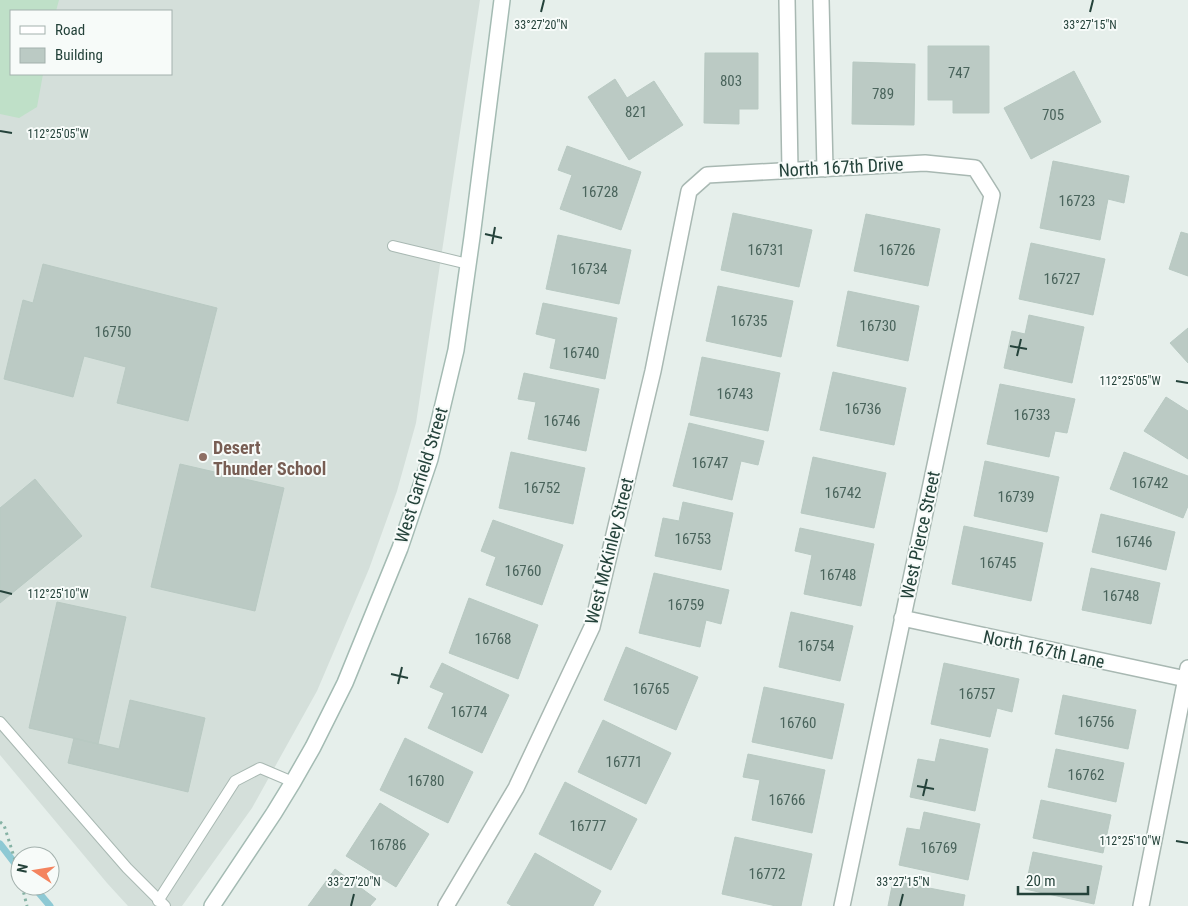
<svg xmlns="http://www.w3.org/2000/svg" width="1188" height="906" viewBox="0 0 1188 906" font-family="'Roboto Condensed',sans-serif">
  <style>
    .built { fill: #d4dfda; fill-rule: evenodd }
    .green { fill: #bfe0c8 }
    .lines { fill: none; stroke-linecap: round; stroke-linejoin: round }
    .stream { stroke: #8ec9d4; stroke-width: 7 }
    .building { fill: #bbcac4; stroke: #b8c9c2 }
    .lane-casing { stroke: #a8b8b2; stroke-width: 12 }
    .street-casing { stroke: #a8b8b2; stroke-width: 18 }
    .secondary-casing { stroke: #a4bbb3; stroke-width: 18 }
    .path { stroke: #86b3a5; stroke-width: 3; stroke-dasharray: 2.5 4; stroke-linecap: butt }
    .lane { stroke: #fff; stroke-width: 10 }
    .street { stroke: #fff; stroke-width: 15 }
    .secondary { stroke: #fff; stroke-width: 15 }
    .ticks { fill: none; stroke: #24423a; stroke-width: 2 }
    .education-dot { fill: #8d6e63; stroke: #f7fbf9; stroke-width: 2 }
    .labels { text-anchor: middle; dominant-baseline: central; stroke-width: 4; stroke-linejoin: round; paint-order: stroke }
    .number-label { font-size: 15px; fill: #4a645c }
    .street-label { font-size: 18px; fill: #24423a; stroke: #f7fbf9 }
    .education-label { font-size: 18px; font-weight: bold; fill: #785e54; stroke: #f7fbf9; text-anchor: start }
    .ticks-label { font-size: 12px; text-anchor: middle; fill: #24423a; stroke: #f7fbf9; stroke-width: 4; stroke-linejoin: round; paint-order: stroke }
  </style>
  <rect width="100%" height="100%" fill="#e6efeb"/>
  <path class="built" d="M0 0H480L416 423 397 491 369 569 317 691 252 808 182 906H128L107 883 0 755ZM11 11H171V74H11Z"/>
  <path class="green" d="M0 0H59L56 11H11V74H43L37 107 19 118 0 114Z"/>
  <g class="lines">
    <path class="stream" d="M0 844 20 870
      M33 886 50 906"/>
  </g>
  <path class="building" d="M928 46H989V113H953V100H928Z
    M705 53H758V109H739V124L704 123Z
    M853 62 915 64 914 125 852 124Z
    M1074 71 1101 122 1031 159 1004 108Z
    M615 79 627 98 654 81 683 125 629 160 588 97Z
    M567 146 641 172 621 230 560 209 572 175 558 170Z
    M1053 161 1129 176 1124 203 1108 199 1100 240 1040 228Z
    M733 213 812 230 799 287 721 270Z
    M866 214 940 229 928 286 854 271Z
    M1181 232 1188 234V276L1169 269Z
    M558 235 631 250 619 304 546 289Z
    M1031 243 1105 259 1093 315 1019 299Z
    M43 264 217 308 188 421 117 403 126 367 84 356 73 397 4 379 23 300 33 303Z
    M718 286 793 301 781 357 706 341Z
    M848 291 919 306 908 361 837 346Z
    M543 303 617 318 605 379 550 368 556 339 536 334Z
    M1029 315 1084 327 1072 383 1004 368 1012 331 1025 334Z
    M1188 328V363L1170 343Z
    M702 357 780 373 768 431 690 415Z
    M833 372 906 388 894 445 820 430Z
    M524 373 599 389 586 451 528 439 536 402 518 399Z
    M1000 384 1075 399 1067 433 1055 431 1049 457 987 444Z
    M1166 397 1188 411V459L1144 431Z
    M689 423 764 441 758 465 741 461 732 500 673 486Z
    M511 452 585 468 573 524 499 508Z
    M1124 452 1188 476V506L1183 518 1110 489Z
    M813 457 886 473 874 528 801 513Z
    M985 461 1059 477 1047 532 974 516Z
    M180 464 284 488 255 611 151 587Z
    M35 479 82 536 0 603V508Z
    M683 502 733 513 721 570 655 556 663 518 679 521Z
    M1101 514 1175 532 1166 570 1092 552Z
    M493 520 563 545 542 605 486 585 496 557 481 551Z
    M964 526 1043 543 1031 601 952 584Z
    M800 528 874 544 861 606 804 594 812 555 795 551Z
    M1091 568 1160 583 1151 624 1082 610Z
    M654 573 729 590 721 624 706 620 700 647 639 633Z
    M469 598 538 625 518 679 449 653Z
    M57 602 126 617 98 744 29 728Z
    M791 612 853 626 840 681 779 667Z
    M626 647 698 677 676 730 604 700Z
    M442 663 509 695 482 753 428 728 444 693 430 687Z
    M944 663 1019 679 1012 712 997 708 990 737 931 724Z
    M764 687 844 704 832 759 752 742Z
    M1063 695 1136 710 1128 749 1055 734Z
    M130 700 205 718 188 792 68 763 74 738 119 749Z
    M603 720 671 753 646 804 578 772Z
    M405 738 473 772 448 823 380 790Z
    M940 739 988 749 975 811 910 797 918 759 935 762Z
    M1056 749 1124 763 1116 802 1048 787Z
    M748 754 825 770 812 833 752 820 760 780 743 777Z
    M565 782 637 819 611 870 539 834Z
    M1041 800 1111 815 1103 853 1033 838Z
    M380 803 429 834 396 887 346 856Z
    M924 812 980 824 968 880 899 865 907 828 920 830Z
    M735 837 812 854 801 906H776L722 894Z
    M1033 852 1102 866 1094 904 1025 889Z
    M535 853 601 891 593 906H512L507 903Z
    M335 869 376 899 370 906H308Z
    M893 881 965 895 963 906H888Z"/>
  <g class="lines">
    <g class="lane-casing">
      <path id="lane" d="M393 246 468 264
        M0 722 127 868 165 906
        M158 901 235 781 260 768 293 782"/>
    </g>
    <g class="street-casing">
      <path id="street" d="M787 0 790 170
        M821 0 825 169
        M902 618 1186 679
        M446 906 516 788 592 627 653 371 689 191 707 175 925 163 975 168 992 195 842 906
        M1141 906 1188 668"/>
    </g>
    <g class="secondary-casing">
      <path id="secondary" d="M212 906 274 813 293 782 313 747 345 683 400 548 430 459 456 350 472 237 502 0"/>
    </g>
    <path class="path" d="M0 822 4 825 20 876
      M22 886 27 906"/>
    <use href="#lane" class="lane"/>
    <use href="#street" class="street"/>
    <use href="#secondary" class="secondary"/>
  </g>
  <path class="ticks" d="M541 12 544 0M1090 12 1093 0M0 131 12 133M485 234 502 238M492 244 495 227M1010 346 1027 349M1017 356 1021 339M1176 381 1188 383M0 591 12 594M391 674 408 678M398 684 402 667M917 786 934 789M923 796 927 779M1176 841 1188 843M351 906 354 894M900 906 903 894"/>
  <circle class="education-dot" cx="203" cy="457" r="5"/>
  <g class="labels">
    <g class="number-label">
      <text x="959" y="73">747</text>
      <text x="731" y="81">803</text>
      <text x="883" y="94">789</text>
      <text x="636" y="112">821</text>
      <text x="1053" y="115">705</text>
      <text x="600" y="192">16728</text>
      <text x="1077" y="201">16723</text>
      <text x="766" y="250">16731</text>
      <text x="897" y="250">16726</text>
      <text x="589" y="269">16734</text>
      <text x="1062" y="279">16727</text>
      <text x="749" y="321">16735</text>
      <text x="878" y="326">16730</text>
      <text x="113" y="332">16750</text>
      <text x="581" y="353">16740</text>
      <text x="735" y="394">16743</text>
      <text x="863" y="409">16736</text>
      <text x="1032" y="415">16733</text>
      <text x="562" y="421">16746</text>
      <text x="710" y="463">16747</text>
      <text x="1150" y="483">16742</text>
      <text x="542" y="488">16752</text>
      <text x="843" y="493">16742</text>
      <text x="1016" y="497">16739</text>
      <text x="693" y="539">16753</text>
      <text x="1134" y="542">16746</text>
      <text x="998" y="563">16745</text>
      <text x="523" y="571">16760</text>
      <text x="838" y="575">16748</text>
      <text x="1121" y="596">16748</text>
      <text x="686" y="605">16759</text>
      <text x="493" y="639">16768</text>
      <text x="816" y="646">16754</text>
      <text x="651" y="689">16765</text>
      <text x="977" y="694">16757</text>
      <text x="469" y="712">16774</text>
      <text x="1096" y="722">16756</text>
      <text x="798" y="723">16760</text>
      <text x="624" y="762">16771</text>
      <text x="1086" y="775">16762</text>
      <text x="426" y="781">16780</text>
      <text x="787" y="800">16766</text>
      <text x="588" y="826">16777</text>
      <text x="388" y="845">16786</text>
      <text x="939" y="848">16769</text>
      <text x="767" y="874">16772</text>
    </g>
    <g class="street-label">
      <text transform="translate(841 167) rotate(-3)">North 167th Drive</text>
      <text transform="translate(421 475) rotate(-73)">West Garfield Street</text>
      <text transform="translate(920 535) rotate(-78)">West Pierce Street</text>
      <text transform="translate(609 551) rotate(-76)">West McKinley Street</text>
      <text transform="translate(1044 649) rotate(12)">North 167th Lane</text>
    </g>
    <g class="education-label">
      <text x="213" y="447">Desert<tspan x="213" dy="21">Thunder School</tspan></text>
    </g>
  </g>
  <g class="ticks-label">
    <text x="541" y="29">33°27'20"N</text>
    <text x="1090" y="29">33°27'15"N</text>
    <text x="58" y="138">112°25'05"W</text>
    <text x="1130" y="385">112°25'05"W</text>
    <text x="58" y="598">112°25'10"W</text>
    <text x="1130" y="845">112°25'10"W</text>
    <text x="354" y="886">33°27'20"N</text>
    <text x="903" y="886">33°27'15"N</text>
  </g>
  <rect x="10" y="10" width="162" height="65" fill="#f7fbf9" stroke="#a3b1ad"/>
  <rect x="20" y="26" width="25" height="8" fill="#ffffff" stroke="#a3b1ad"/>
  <text x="55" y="35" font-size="15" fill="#24423a">Road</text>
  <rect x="20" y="48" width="25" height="15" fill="#bbcac4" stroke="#a3b1ad"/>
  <text x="55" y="60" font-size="15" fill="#24423a">Building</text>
  <g transform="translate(35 871) rotate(282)"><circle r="24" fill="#f7fbf9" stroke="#a3b1ad"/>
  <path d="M0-4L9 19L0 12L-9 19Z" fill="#f4845f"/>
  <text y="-8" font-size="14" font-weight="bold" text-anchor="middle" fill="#24423a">N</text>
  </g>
  <path d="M1018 886v8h70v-8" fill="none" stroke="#24423a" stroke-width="2.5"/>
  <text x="1026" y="886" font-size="15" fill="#24423a" stroke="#f7fbf9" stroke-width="4" paint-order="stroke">20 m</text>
</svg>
